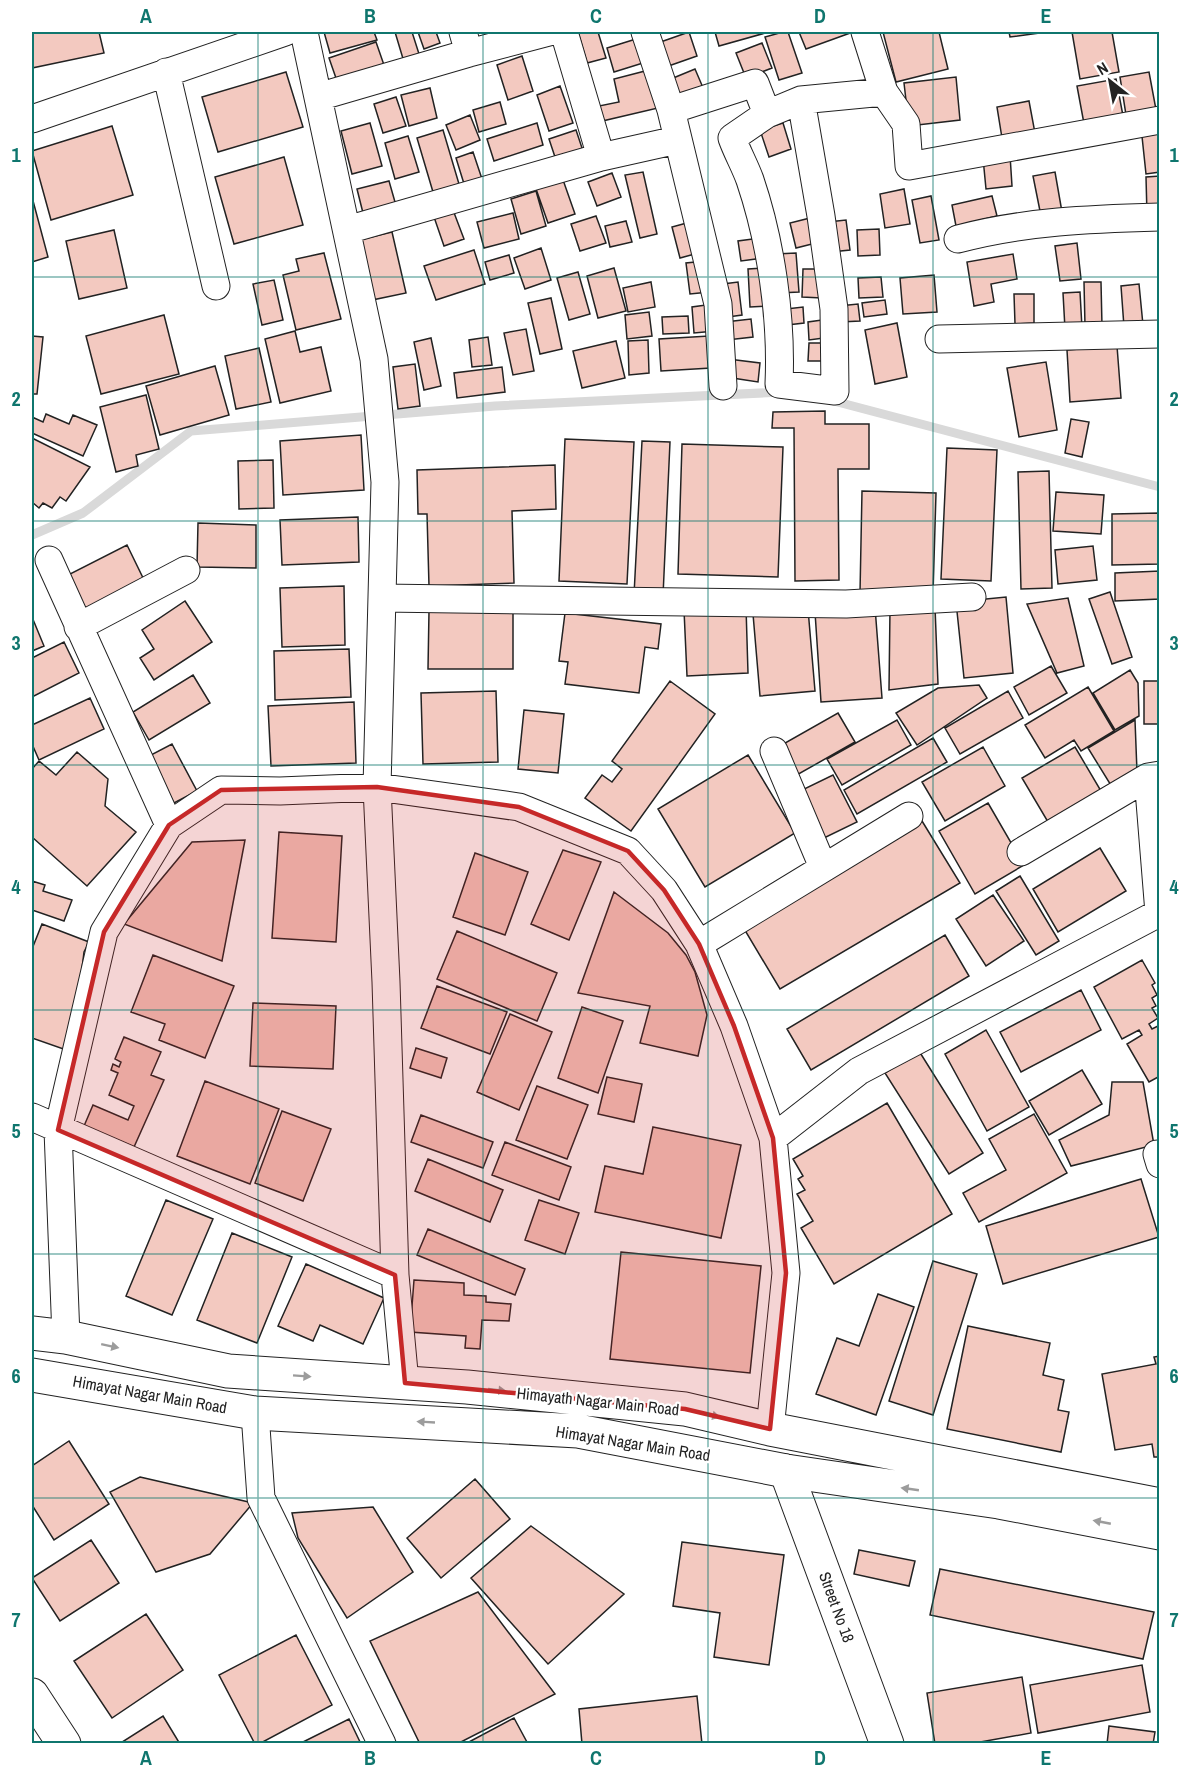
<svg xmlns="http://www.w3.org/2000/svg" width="1191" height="1775" viewBox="0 0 1191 1775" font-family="'Archivo Narrow',sans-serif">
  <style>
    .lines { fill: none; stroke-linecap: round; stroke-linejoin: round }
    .stream { stroke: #d9d9d9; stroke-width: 9 }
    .building { fill: #f3c9c0; stroke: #222; stroke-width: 1.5 }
    .street-casing { stroke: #222; stroke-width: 29 }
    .secondary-casing { stroke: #222; stroke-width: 35 }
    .primary-casing { stroke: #222; stroke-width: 35 }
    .street { stroke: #fff; stroke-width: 27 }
    .secondary { stroke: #fff; stroke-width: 33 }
    .primary { stroke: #fff; stroke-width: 33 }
    .oneway { fill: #9c9c9c }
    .marked { fill: #c62828; fill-opacity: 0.2; stroke: #c62828; stroke-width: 4.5; stroke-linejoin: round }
    .grid { fill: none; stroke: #0f766e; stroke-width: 1.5; stroke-opacity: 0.55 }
    .labels { text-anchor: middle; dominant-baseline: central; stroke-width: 4.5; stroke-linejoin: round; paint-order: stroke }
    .street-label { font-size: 16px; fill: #222; stroke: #fff }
    .neatline { fill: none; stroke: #0f766e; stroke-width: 2 }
    .grid-label { font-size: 20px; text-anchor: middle; font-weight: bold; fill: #0f766e }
  </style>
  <rect width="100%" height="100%" fill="#fff"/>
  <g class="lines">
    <path class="stream" d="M830 400 1160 487
      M32 535 83 513 191 431 495 406 782 392"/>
  </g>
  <path class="building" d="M32 32H99L104 53 32 68Z
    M324 32H374L377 40 330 53Z
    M395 32H412L420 57 404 62Z
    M418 32H436L440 43 424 49Z
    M578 32H598L606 58 587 63Z
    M689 32 697 56 660 69 652 45Z
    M715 32H769L719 46Z
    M783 32H788L802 73 779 80 765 37Z
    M799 32H853L806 49Z
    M883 32H939L948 69 896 82Z
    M1009 32H1047L1010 37Z
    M1072 32H1112L1119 72 1080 79Z
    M636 39 643 63 614 72 607 48Z
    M376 42 384 65 337 81 329 58Z
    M762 43 772 68 746 78 736 53Z
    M522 56 533 91 508 100 497 65Z
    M695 69 704 90 674 102 666 81Z
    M649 70 658 108 598 122 594 107 619 102 614 79Z
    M286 72 303 127 218 152 202 97Z
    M1149 72 1157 115 1127 121 1120 77Z
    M956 77 960 120 909 126 904 83Z
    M1116 79 1124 121 1085 129 1077 86Z
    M560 86 573 123 549 131 537 95Z
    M430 88 437 118 409 126 401 95Z
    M396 97 406 126 383 133 374 104Z
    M1029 101 1035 133 1002 138 997 107Z
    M500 102 506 124 479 132 473 110Z
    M470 115 480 140 456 150 446 125Z
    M370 123 382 166 352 174 341 131Z
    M537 123 543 145 494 161 487 139Z
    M783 123 791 149 769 157 760 130Z
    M1160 125V172L1146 174 1141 127Z
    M112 126 133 195 51 220 32 151Z
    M443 130 459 184 433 192 417 138Z
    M576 130 585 157 558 166 549 139Z
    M408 136 419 172 395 179 385 143Z
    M473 152 483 182 465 187 456 158Z
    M1010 155 1012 186 986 189 983 158Z
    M284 157 303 225 234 244 215 177Z
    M643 172 657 234 640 238 625 175Z
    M1055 172 1062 212 1041 216 1033 176Z
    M612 173 621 197 597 206 588 182Z
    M1160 176V214L1147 215 1146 177Z
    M562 177 575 214 548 223 535 186Z
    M389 181 397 209 364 217 357 189Z
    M904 189 910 224 885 228 880 194Z
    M536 191 546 226 521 234 511 199Z
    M931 196 939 240 920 243 912 200Z
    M992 196 997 216 956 226 952 205Z
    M32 197 48 257 32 262Z
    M453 210 464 239 444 246 434 217Z
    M513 213 519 239 484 248 477 222Z
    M596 216 606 243 580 251 571 224Z
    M814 217 820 242 796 248 790 223Z
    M846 220 850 250 831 252 828 222Z
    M626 221 632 242 610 247 605 226Z
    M694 221 702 252 680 258 672 227Z
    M879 229 880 255 858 256 857 230Z
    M114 230 127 288 79 299 66 241Z
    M392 232 406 293 372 300 359 240Z
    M760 238 763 258 741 261 738 241Z
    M1077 243 1081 279 1060 281 1055 246Z
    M541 248 551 280 525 289 514 258Z
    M474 250 485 284 436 300 424 266Z
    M324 253 341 319 296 330 283 275 299 271 296 259Z
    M796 253 799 292 779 293 776 254Z
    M1013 254 1017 279 991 284 994 302 974 306 967 262Z
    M509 255 514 273 490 280 485 262Z
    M705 261 709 292 690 294 686 263Z
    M614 268 626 311 598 318 587 276Z
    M766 268 769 306 750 307 748 269Z
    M803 269H823L822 298 802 297Z
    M578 272 590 314 569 320 557 278Z
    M934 275 937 312 903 314 900 278Z
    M881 277 883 297 859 298 858 278Z
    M274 280 283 320 262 325 253 284Z
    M651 282 655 307 628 312 623 288Z
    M738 282 742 315 728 317 723 284Z
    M1084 282H1101L1102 326H1085Z
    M1139 284 1143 325 1124 327 1121 286Z
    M1080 292 1082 328 1065 329 1063 293Z
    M1014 294H1034V323L1015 324Z
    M551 298 562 349 540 354 528 303Z
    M885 300 887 314 864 317 862 303Z
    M713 304 715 331 694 333 692 307Z
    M858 304 860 321 840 322 839 306Z
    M803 307 804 323 779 326 778 310Z
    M649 312 652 336 627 339 625 315Z
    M164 315 179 374 101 394 86 336Z
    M688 316 689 333 663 334 662 317Z
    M751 319 753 337 727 340 725 322Z
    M829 319 831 337 809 340 808 322Z
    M897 323 907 377 875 384 865 330Z
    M526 329 534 371 513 375 504 333Z
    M295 331 300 352 321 347 331 391 280 403 265 339Z
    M32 336 43 337 37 394H32Z
    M709 336 711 368 661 371 659 339Z
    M488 337 492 365 472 367 469 340Z
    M431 338 441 386 424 390 414 342Z
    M648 340 649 373 629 375 628 341Z
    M616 341 625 378 582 388 573 351Z
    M809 343H832L831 361H808Z
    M1117 346 1121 398 1070 402 1067 350Z
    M259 348 271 402 236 409 225 356Z
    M728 359 760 363 758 382 726 377Z
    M1046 362 1057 430 1019 437 1007 368Z
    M415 364 420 406 398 409 393 367Z
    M215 366 229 415 160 435 146 386Z
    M502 367 505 392 457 398 454 373Z
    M146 395 159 449 136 455 138 466 116 472 100 407Z
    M825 411V424H869V469H838L839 580 795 581 794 428H772L773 412Z
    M46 414 69 424 73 415 97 425 83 456 32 433V417L43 422Z
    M1071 419 1089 422 1082 457 1065 453Z
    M361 435 364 490 283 495 280 441Z
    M32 438 90 467 66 501 60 497 52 508 43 503 39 508 32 502Z
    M565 439 634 442 627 584 559 581Z
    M642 441 670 442 663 596 634 595Z
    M682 444 783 447 778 577 678 574Z
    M947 448 997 450 991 581 941 579Z
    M273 460 274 508 239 509 238 461Z
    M555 465 556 509 512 511 514 583 429 586 427 514H418L417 470Z
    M1049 471 1052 588 1021 589 1018 472Z
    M862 491 936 493 933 594 860 593Z
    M1056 492 1104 495 1101 534 1053 531Z
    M1160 513V564L1112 565V514Z
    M358 517 359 562 282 565 280 520Z
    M198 523 256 525V568L197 567Z
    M127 545 145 582 84 613 66 576Z
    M1093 546 1097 580 1058 584 1055 550Z
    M1160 571V599L1115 601V573Z
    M344 586 345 645 282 647 280 588Z
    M1110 592 1132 657 1112 664 1089 599Z
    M1006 597 1013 673 964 678 956 602Z
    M1068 598 1084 666 1057 673 1027 604Z
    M185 601 212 642 154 680 140 658 154 649 142 630Z
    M746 607 748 673 687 676 684 610Z
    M875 607 882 698 821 702 815 612Z
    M935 607 938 684 889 690 890 609Z
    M808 609 815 691 760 696 753 614Z
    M429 611H513V669H428Z
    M565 613 661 624 658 649 645 647 639 693 565 684 568 662 559 661Z
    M32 617 44 646 32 651Z
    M64 642 79 673 32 697V658Z
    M349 649 351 697 275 700 274 651Z
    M1051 666 1067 693 1029 715 1014 687Z
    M1130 670 1138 683 1139 716 1115 730 1093 693Z
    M193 675 210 703 149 740 133 712Z
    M670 681 715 714 631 831 585 798 602 775 612 782 622 769 612 761Z
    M1144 681H1160V724H1144Z
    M979 685 987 698 917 745 896 713 938 688Z
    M1088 687 1114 731 1081 751 1074 740 1045 758 1025 725Z
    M496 691 498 762 423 764 421 693Z
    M1008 691 1023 718 960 754 945 728Z
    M90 698 104 729 39 760 32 744V725Z
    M354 702 356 763 271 766 268 706Z
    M524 710 564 714 558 773 518 769Z
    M838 713 855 742 795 776 778 747Z
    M897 720 911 745 842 785 827 759Z
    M1135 720 1137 772 1112 787 1088 748Z
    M933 738 947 762 857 814 844 790Z
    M172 744 197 791 174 803 149 756Z
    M983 747 1005 786 945 821 922 782Z
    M1075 747 1101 791 1048 822 1022 778Z
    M77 752 108 779 105 806 136 832 87 886 32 837V769L39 761 56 775Z
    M748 755 795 833 705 887 658 809Z
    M833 775 857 822 824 838 800 791Z
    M988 803 1024 865 975 894 939 831Z
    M922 821 960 883 780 989 743 927Z
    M279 832 342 836 336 942 272 938Z
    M245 840 222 961 124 924 192 842Z
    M1100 848 1126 891 1058 932 1033 889Z
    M563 850 601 862 569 940 531 924Z
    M475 853 528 872 505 935 453 917Z
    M1020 876 1059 941 1036 955 996 891Z
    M32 881 45 885 43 891 72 900 64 921 32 910Z
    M614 892 668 933 686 955 695 972 707 1015 698 1056 640 1043 650 1006 578 993Z
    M993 895 1024 941 986 966 956 919Z
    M42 924 89 942 84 952 72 1052 32 1038V949Z
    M457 931 557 973 537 1021 437 979Z
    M945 935 969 976 811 1070 787 1029Z
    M153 955 234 986 205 1058 159 1040 165 1024 131 1012Z
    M1142 960 1155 983 1152 985 1157 995 1152 998 1156 1006 1152 1008 1158 1018 1149 1024 1152 1029 1160 1025V1076L1149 1082 1127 1044 1142 1035 1139 1030 1122 1039 1094 987Z
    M437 986 507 1012 490 1054 421 1028Z
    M1081 990 1101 1030 1021 1072 1000 1032Z
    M253 1003 336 1006 333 1069 250 1066Z
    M582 1007 623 1021 598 1093 558 1078Z
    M510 1014 552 1032 519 1110 477 1092Z
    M986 1030 1029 1107 987 1131 945 1054Z
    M124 1037 161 1052 151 1075 164 1080 134 1147 84 1126 93 1105 128 1120 134 1106 109 1095 118 1073 111 1070 113 1064 119 1067 121 1062 115 1059Z
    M416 1048 447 1058 441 1078 410 1068Z
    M919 1051 983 1153 949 1174 885 1073Z
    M1082 1070 1102 1104 1049 1135 1029 1101Z
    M607 1077 642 1084 634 1122 598 1114Z
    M205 1081 279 1109 250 1184 177 1156Z
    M1112 1082H1143L1154 1145 1071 1166 1059 1140 1109 1115Z
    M537 1086 588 1105 567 1159 516 1140Z
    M887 1103 952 1214 834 1284 801 1228 813 1221 797 1194 805 1190 798 1179 803 1176 793 1159Z
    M282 1111 331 1129 303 1201 255 1183Z
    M1034 1114 1067 1173 979 1222 963 1193 1006 1170 989 1139Z
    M421 1115 493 1142 483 1168 411 1142Z
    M653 1127 741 1145 721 1238 595 1212 605 1166 643 1174Z
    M505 1142 571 1167 559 1200 492 1175Z
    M428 1159 503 1190 490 1222 415 1191Z
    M1141 1179 1159 1237 1003 1284 986 1226Z
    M166 1200 213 1219 172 1315 126 1296Z
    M539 1200 579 1213 565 1254 525 1240Z
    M428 1229 525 1269 515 1295 417 1255Z
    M232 1233 292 1257 257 1343 197 1320Z
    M621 1252 761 1266 750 1373 610 1359Z
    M933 1261 977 1274 933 1415 889 1401Z
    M306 1264 384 1298 363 1344 320 1325 313 1341 278 1326Z
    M414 1280 464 1283V1295L486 1296V1302L511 1304 509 1321 482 1320 480 1349 465 1348 466 1336 410 1332Z
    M878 1294 914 1307 876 1415 816 1394 837 1338 859 1346Z
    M968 1326 1050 1343 1043 1375 1064 1380 1058 1410 1069 1412 1061 1452 947 1429Z
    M1160 1356V1457H1154L1152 1444 1115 1450 1102 1374 1156 1364 1154 1357Z
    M69 1441 109 1504 54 1540 32 1505V1466Z
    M140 1477 253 1503 210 1554 156 1572 110 1492Z
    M475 1479 510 1519 441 1578 407 1538Z
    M373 1507 413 1572 347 1618 298 1538 292 1513Z
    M531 1526 624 1594 548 1664 471 1578Z
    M91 1540 119 1583 60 1621 32 1578Z
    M682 1542 784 1555 769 1665 714 1657 720 1613 673 1606Z
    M859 1550 915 1561 909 1586 854 1574Z
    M940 1569 1154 1612 1143 1659 930 1615Z
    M478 1592 555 1694 457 1744H420L370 1641Z
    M146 1614 183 1670 112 1718 74 1661Z
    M296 1635 332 1705 259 1744H255L219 1675Z
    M1142 1665 1150 1712 1038 1733 1030 1685Z
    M1022 1677 1031 1733 969 1744H935L927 1693Z
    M697 1696 702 1744H582L579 1709Z
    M163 1716 180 1744H119Z
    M514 1718 528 1744H467V1743Z
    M349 1719 361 1744H299Z
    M1109 1726 1155 1732 1153 1744H1107Z"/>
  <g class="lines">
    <g class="street-casing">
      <path id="street" d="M304 32 374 359 385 482 377 787 386 982 395 1275 405 1383
        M463 32 469 53 549 32
        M564 32 601 157 677 140
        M645 32 671 110 718 304 723 386
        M865 32 884 92 906 124 909 166 1160 120
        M166 72 216 286
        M318 97 469 53
        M671 110 755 83 767 114 801 100 884 92
        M767 114 732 138C737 152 745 166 750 180 771 242 782 318 779 384L835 391 834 309 821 216 801 100
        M32 119 285 32
        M347 230 601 157
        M958 239C1026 221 1090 219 1160 217
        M939 339 1160 334
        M49 560 169 825
        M382 598 846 604 972 597
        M78 627 186 570
        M774 751 823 867
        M1021 852 1148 777
        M699 944 909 816
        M32 1117 395 1275
        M773 1138 859 1071 1159 913 1148 777 1160 775
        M1157 1154 1160 1164
        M66 1337 58 1130 104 932 169 825 221 790 280 791 377 787 519 807 628 851 664 890 699 944 734 1026 773 1138 786 1273 770 1429
        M255 1413 261 1498 382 1744"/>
    </g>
    <g class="secondary-casing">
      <path id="secondary" d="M786 1471 887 1744
        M32 1695 64 1744"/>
    </g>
    <g class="primary-casing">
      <path id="primary" d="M32 1333 66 1337 228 1371 467 1387 685 1409 770 1429 1160 1505
        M32 1375 255 1413 578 1431 786 1471 999 1502 1160 1533"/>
    </g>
    <use href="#street" class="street"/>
    <use href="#secondary" class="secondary"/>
    <use href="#primary" class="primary"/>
  </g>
  <defs><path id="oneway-solid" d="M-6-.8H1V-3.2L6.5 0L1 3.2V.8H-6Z" transform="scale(1.5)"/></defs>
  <g class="oneway">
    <use href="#oneway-solid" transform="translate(110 1346) rotate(12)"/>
    <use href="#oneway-solid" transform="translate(302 1376) rotate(4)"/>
    <use href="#oneway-solid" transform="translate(497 1390) rotate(6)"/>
    <use href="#oneway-solid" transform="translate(711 1415) rotate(13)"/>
    <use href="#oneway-solid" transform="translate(426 1422) rotate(-177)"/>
    <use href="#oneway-solid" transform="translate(910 1489) rotate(-172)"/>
    <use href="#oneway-solid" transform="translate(1102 1522) rotate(-169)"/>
  </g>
  <path class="marked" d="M377 787 519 807 628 851 664 890 699 944 734 1026 773 1138 786 1273 770 1429 685 1409 405 1383 395 1275 58 1130 104 932 169 825 221 790Z"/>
  <path class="grid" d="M258 32V1744M483 32V1744M708 32V1744M933 32V1744M32 277H1160M32 521H1160M32 765H1160M32 1010H1160M32 1254H1160M32 1498H1160"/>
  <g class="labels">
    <g class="street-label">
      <text transform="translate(150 1394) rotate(10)">Himayat Nagar Main Road</text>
      <text transform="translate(598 1401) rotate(6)">Himayath Nagar Main Road</text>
      <text transform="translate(633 1443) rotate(9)">Himayat Nagar Main Road</text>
      <text transform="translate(837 1607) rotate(70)">Street No 18</text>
    </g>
  </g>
  <rect width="1191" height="1775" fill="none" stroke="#ffffff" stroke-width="66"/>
  <g transform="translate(1110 81) rotate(329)" stroke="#ffffff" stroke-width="4.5" paint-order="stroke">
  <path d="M0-4.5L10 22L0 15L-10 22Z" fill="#222222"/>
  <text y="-9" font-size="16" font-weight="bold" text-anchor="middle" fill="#222222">N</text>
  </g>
  <rect x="33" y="33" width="1125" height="1709" class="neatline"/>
  <g class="grid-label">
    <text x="146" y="23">A</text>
    <text x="370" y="23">B</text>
    <text x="596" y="23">C</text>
    <text x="820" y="23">D</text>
    <text x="1046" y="23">E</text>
    <text x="16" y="162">1</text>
    <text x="1174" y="162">1</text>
    <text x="16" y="406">2</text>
    <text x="1174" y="406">2</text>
    <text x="16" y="650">3</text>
    <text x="1174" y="650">3</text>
    <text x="16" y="894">4</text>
    <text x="1174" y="894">4</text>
    <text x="16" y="1138">5</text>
    <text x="1174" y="1138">5</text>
    <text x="16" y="1383">6</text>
    <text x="1174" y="1383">6</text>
    <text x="16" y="1627">7</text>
    <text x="1174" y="1627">7</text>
    <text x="146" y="1765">A</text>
    <text x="370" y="1765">B</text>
    <text x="596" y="1765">C</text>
    <text x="820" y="1765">D</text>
    <text x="1046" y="1765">E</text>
  </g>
</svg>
